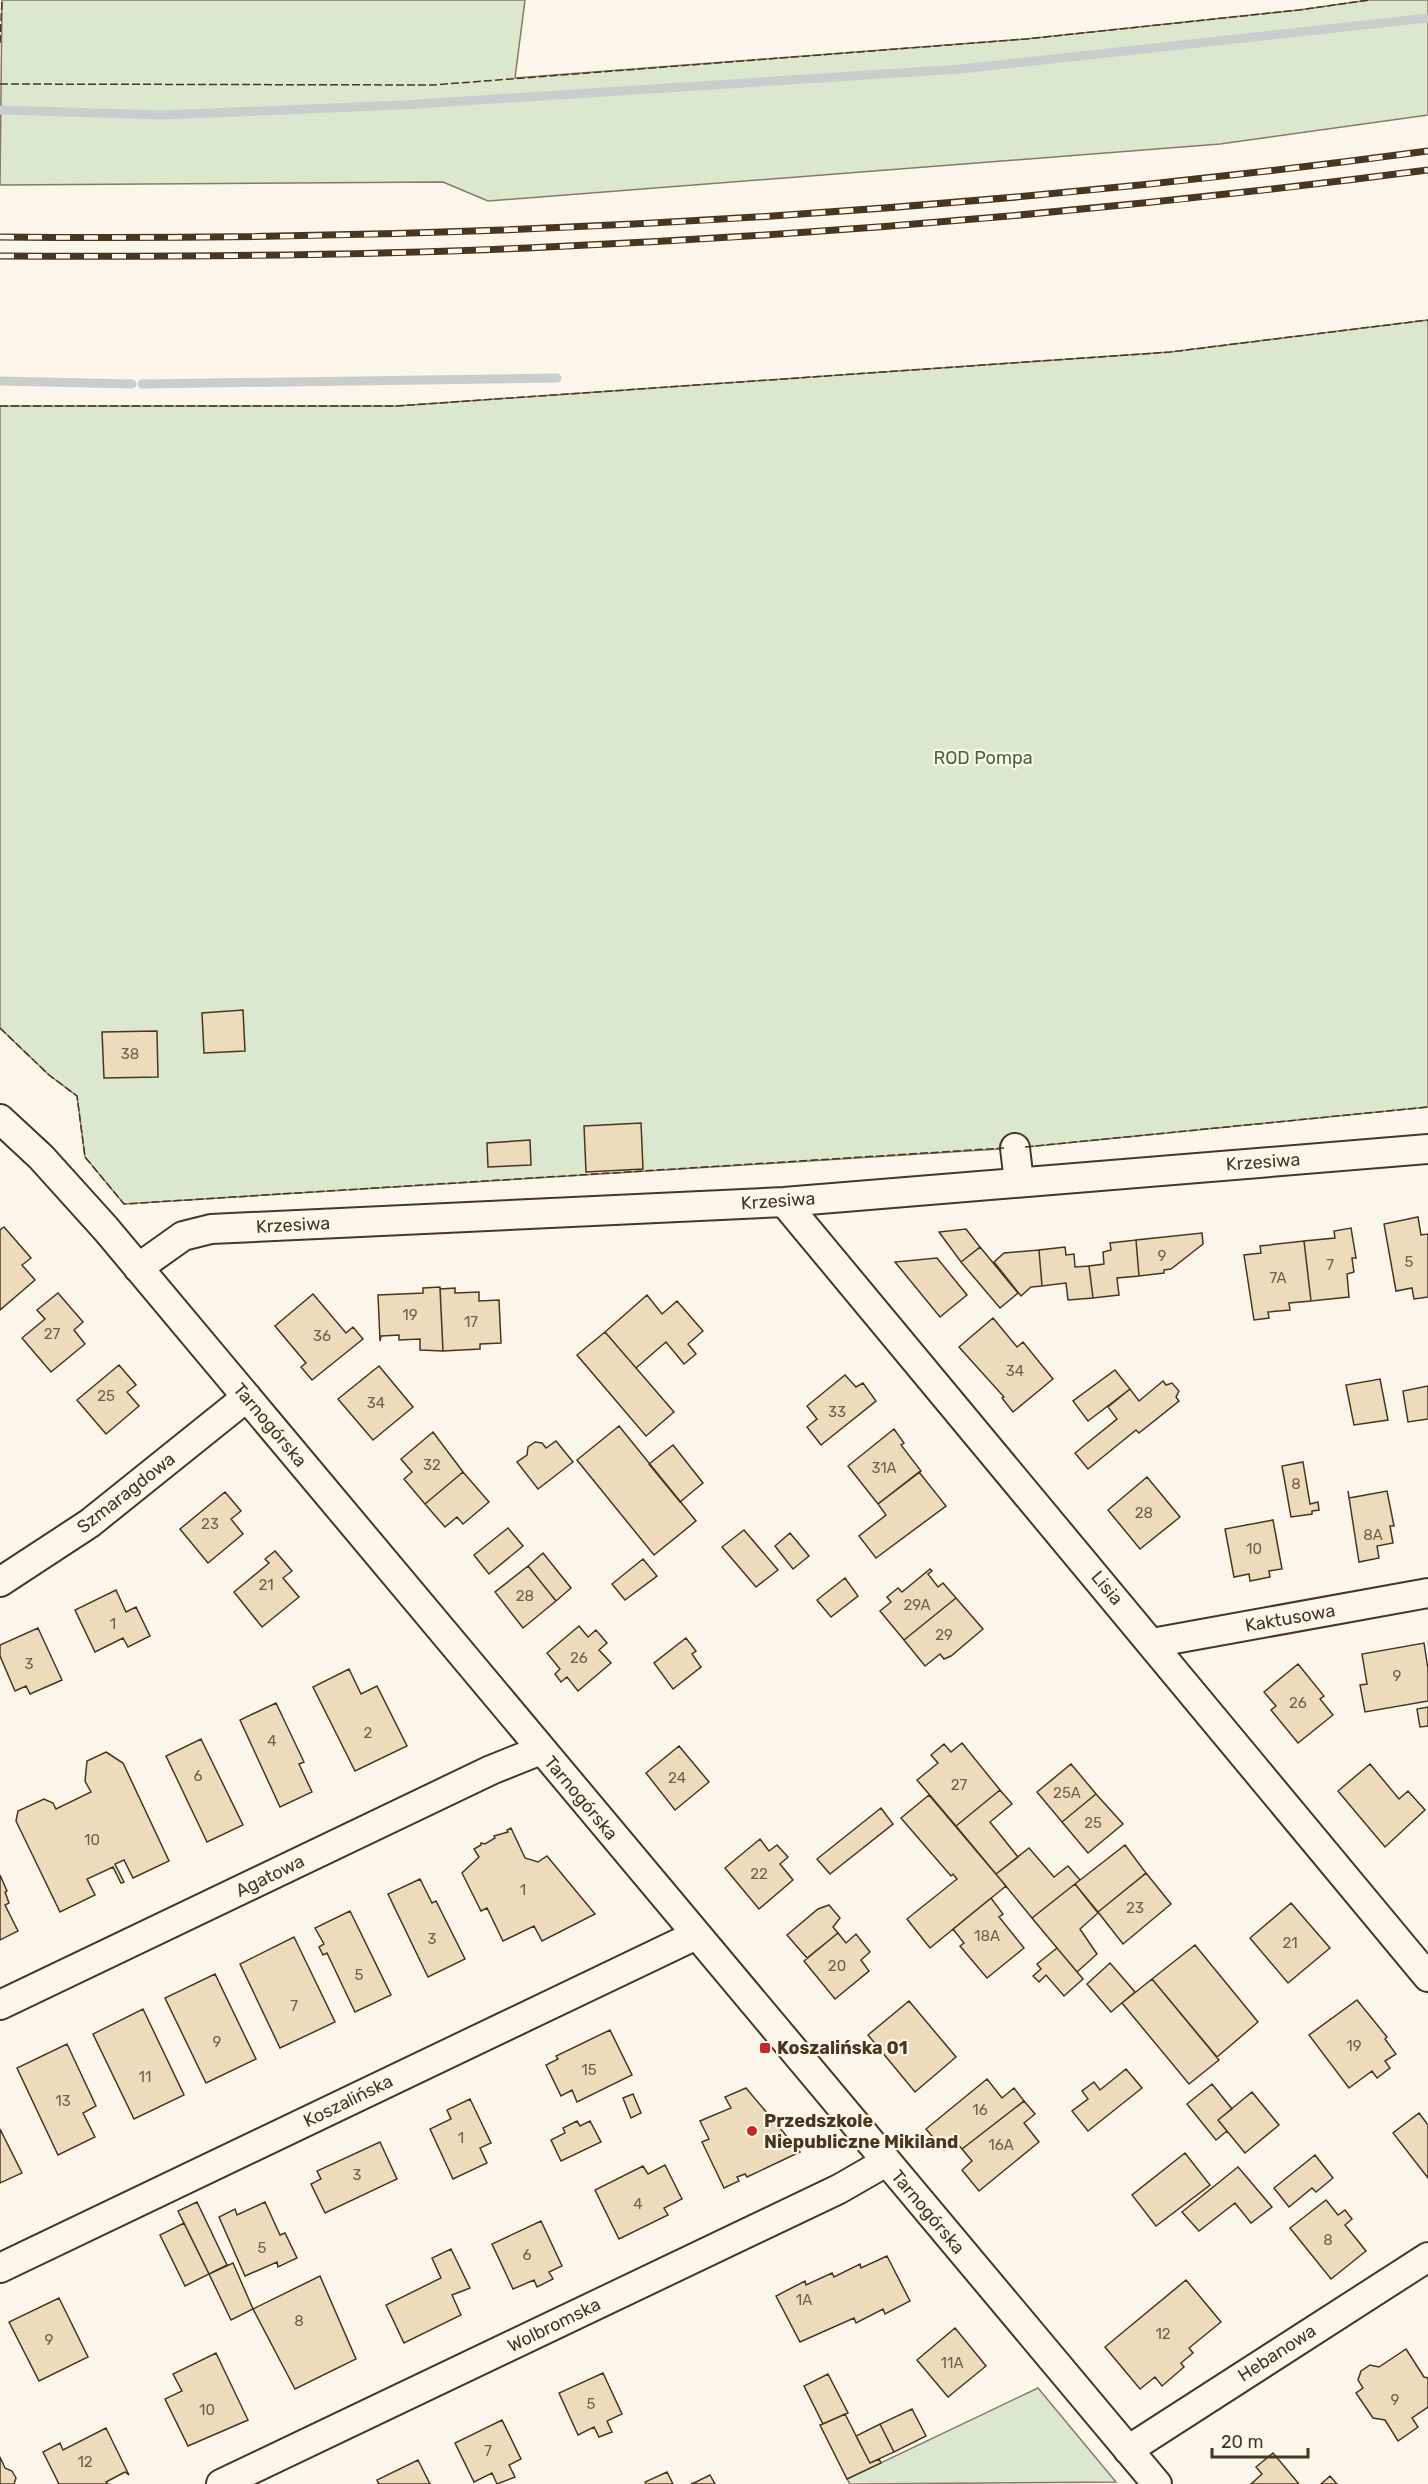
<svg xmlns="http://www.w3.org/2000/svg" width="1428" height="2484" viewBox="0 0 1428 2484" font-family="Rubik,sans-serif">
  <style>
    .green { fill: #dce7d0; stroke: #887966; stroke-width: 1.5 }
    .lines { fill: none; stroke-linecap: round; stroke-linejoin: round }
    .stream { stroke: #c9cecd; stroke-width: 9 }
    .building { fill: #ecdcbc; stroke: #4a3520; stroke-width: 1.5 }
    .minor-casing { stroke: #4a3520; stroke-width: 32 }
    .minor { stroke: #fbf6e9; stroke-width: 28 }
    .rail-casing { stroke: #4a3520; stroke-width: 7 }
    .rail { stroke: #fbf6e9; stroke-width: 4.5; stroke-dasharray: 14; stroke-linecap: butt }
    .fence { stroke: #4a3520; stroke-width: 1.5; stroke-dasharray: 8 3; stroke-linecap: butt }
    .poi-dot { fill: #c62828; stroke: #fbf6e9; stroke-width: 2 }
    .labels { text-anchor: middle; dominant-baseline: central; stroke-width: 4.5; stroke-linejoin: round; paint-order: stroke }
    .number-label { font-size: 15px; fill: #725f47 }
    .park-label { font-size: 18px; fill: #436837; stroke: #fbf6e9 }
    .street-label { font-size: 18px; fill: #4a3520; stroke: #fbf6e9 }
    .poi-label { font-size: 18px; font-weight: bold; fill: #4a3520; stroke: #fbf6e9; text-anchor: start }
  </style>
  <rect width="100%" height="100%" fill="#fbf6e9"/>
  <path class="green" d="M2 0H525L515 78 1026 39 1299 10 1369 0H1428V115L1220 144 488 201 443 182 0 185Z
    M1428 320V1107L1015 1148 124 1204 85 1157 77 1096 49 1075 0 1028V406H396L1170 352Z
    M1038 2388 1116 2482 850 2484 847 2479Z"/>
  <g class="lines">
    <path class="stream" d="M0 110 163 115 403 105 961 69 1428 18
      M0 381 132 384
      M142 384 557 378"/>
  </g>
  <path class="building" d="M243 1010 245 1051 204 1053 202 1013Z
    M157 1031 158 1077 104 1078 102 1032Z
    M641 1123 643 1169 586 1172 584 1126Z
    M530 1140 531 1165 488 1167 487 1143Z
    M1418 1217 1421 1235 1428 1234V1297L1414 1299 1412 1288 1396 1291 1384 1224Z
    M4 1227 31 1258 22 1265 35 1280 0 1310V1230Z
    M1351 1228 1356 1258H1352L1354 1272 1347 1274 1349 1297 1311 1301 1304 1241 1335 1238 1334 1231Z
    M966 1229 980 1247 961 1262 939 1232Z
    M1202 1233 1203 1244 1171 1269 1164 1270V1273L1139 1276 1136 1240Z
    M1136 1240 1139 1276 1117 1278 1119 1295 1093 1298 1089 1266 1104 1264 1103 1252 1111 1250 1110 1243Z
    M1304 1241 1311 1301 1289 1303 1290 1310 1268 1312 1269 1318 1254 1320 1244 1255 1261 1253 1260 1246Z
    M980 1247 1018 1293 1000 1308 961 1262Z
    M1065 1247 1066 1255 1074 1254 1075 1267 1089 1266 1093 1298 1068 1300 1066 1283 1042 1286 1039 1250Z
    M1039 1250 1042 1286 1031 1287 1021 1296 994 1262 1004 1253Z
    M937 1258 967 1295 940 1317 895 1262Z
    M440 1287 443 1351 420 1350V1339L399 1340V1335L381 1336 380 1341 378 1295 423 1293V1288Z
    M455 1288V1293L479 1292V1301L499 1300 501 1343 480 1344V1349L443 1351 440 1289Z
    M58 1293 83 1322 74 1330 85 1344 51 1372 22 1338 45 1319 37 1310Z
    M313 1294 346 1333 353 1327 363 1339 312 1380 301 1367 306 1363 275 1326Z
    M647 1295 662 1314 677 1301 703 1331 688 1344 696 1354 684 1364 666 1342 636 1368 605 1332Z
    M993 1318 1017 1347 1023 1342 1053 1379 1013 1412 1002 1398 1004 1397 959 1347Z
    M605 1332 674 1412 646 1436 577 1355Z
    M119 1365 136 1385 127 1392 139 1406 106 1434 77 1400Z
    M379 1366 413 1407 373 1440 338 1399Z
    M1115 1370 1130 1389 1088 1421 1073 1401Z
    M845 1375 856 1387 863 1383 876 1401 821 1445 807 1427 817 1419 807 1406Z
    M1380 1379 1388 1420 1354 1425 1346 1385Z
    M1163 1381 1166 1385 1172 1383 1179 1391 1176 1397 1179 1401 1139 1433 1136 1430 1088 1469 1075 1453 1117 1419 1108 1407 1130 1389 1139 1401Z
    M1428 1386V1419L1408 1422 1403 1391Z
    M619 1426 696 1521 654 1555 577 1460Z
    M894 1429 904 1443 901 1445 921 1471 878 1504 848 1466Z
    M433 1432 463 1472 425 1504 404 1479 412 1472 401 1459Z
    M556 1441 573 1462 538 1489 517 1462 527 1455 528 1447 535 1442 542 1443 546 1448Z
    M673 1445 703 1483 680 1502 649 1464Z
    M1303 1462 1310 1504 1318 1502 1319 1510 1312 1511V1514L1291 1517 1282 1466Z
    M463 1472 489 1502 463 1524 457 1517 445 1527 425 1504Z
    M919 1472 946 1506 876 1558 859 1536 886 1515 878 1504Z
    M1147 1477 1180 1517 1140 1549 1108 1510Z
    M1348 1491 1349 1498 1387 1491 1394 1526H1390L1393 1543 1377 1546 1379 1558 1359 1562Z
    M225 1492 241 1511 231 1519 243 1534 208 1563 180 1529Z
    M1273 1520 1282 1569 1269 1571 1270 1577 1250 1581 1249 1574 1234 1577 1225 1529Z
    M508 1528 523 1546 489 1574 474 1555Z
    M744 1530 778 1570 756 1587 722 1547Z
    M790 1533 809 1556 793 1569 775 1546Z
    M275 1551 292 1571 283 1578 299 1597 262 1627 234 1592 269 1563 265 1559Z
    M543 1553 571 1588 556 1601 528 1566Z
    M643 1559 657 1576 625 1600 612 1584Z
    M528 1566 556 1601 523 1628 495 1592Z
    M930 1569 932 1571 928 1574 938 1587 943 1583 956 1598 904 1640 880 1611 891 1602 887 1597 898 1588 902 1592Z
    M845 1578 858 1596 831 1617 817 1600Z
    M116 1590 126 1612 136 1607 150 1636 128 1647 123 1638 95 1652 75 1610Z
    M956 1598 983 1629 951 1656 944 1659 940 1654 925 1666 904 1640Z
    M579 1626 588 1637 596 1630 607 1643 599 1650 611 1663 578 1691 567 1677 561 1682 555 1674 560 1669 547 1653Z
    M38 1628 62 1680 30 1694 26 1686 15 1691 0 1656V1645Z
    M686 1638 696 1651 692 1654 701 1667 673 1689 654 1663Z
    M1424 1643 1428 1669V1701L1365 1712 1360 1685 1367 1684 1362 1654Z
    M1298 1664 1324 1696 1320 1699 1333 1715 1298 1743 1271 1710 1276 1706 1264 1692Z
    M349 1669 361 1694 377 1686 407 1746 355 1771 313 1687Z
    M276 1703 304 1762 299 1764 312 1792 280 1807 240 1720Z
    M1428 1707V1726L1420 1727 1417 1709Z
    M201 1739 243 1825 207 1842 166 1756Z
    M962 1743 1000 1790 956 1826 917 1780 938 1763 931 1755 944 1744 951 1752Z
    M679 1746 709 1782 675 1810 646 1773Z
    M106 1752 123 1763 169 1861 133 1878 124 1860 115 1864 124 1882 121 1883 113 1867 87 1879 95 1895 60 1912 16 1821 18 1811 44 1799 53 1803 56 1809 91 1792 85 1781 87 1761Z
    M1071 1764 1096 1794 1062 1822 1037 1792Z
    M1370 1764 1399 1799 1408 1791 1425 1810 1385 1847 1338 1791Z
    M1000 1790 1012 1804 990 1822 1018 1857 996 1874 956 1826Z
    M1096 1794 1123 1824 1088 1853 1062 1822Z
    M929 1795 1006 1886 930 1948 907 1919 957 1879 953 1874 951 1876 901 1818Z
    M881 1808 893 1824 830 1874 817 1859Z
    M511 1828 525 1858 538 1862 547 1856 595 1914 542 1941 534 1926 503 1941 487 1908 481 1911 462 1873 479 1857 474 1849 481 1845V1843L485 1844 495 1838 494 1836 508 1832 507 1830Z
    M760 1839 769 1851 777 1845 788 1857 780 1864 793 1880 759 1909 725 1868Z
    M1125 1845 1146 1873 1098 1912 1075 1884Z
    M1029 1848 1054 1877 1068 1866 1080 1880 1032 1918 996 1874Z
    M1146 1873 1171 1904 1123 1944 1098 1912Z
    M0 1875 7 1891 5 1892 9 1903 5 1905 18 1931 0 1940Z
    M420 1879 432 1903 436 1901 465 1959 428 1977 388 1894Z
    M1075 1884 1098 1913 1080 1929 1097 1954 1077 1972 1032 1918Z
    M991 1898 1003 1914 999 1917 1024 1948 987 1978 960 1946 964 1943 953 1929Z
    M1291 1903 1330 1948 1288 1983 1250 1938Z
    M829 1905 840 1918 833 1927 838 1933 807 1958 787 1935 818 1909Z
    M350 1911 391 1995 355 2012 327 1953 323 1955 319 1947 324 1944 315 1928Z
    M838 1933 846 1943 856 1934 870 1952 861 1960 869 1971 835 1999 804 1961Z
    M294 1937 335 2022 280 2048 240 1964Z
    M1195 1945 1258 2022 1217 2057 1152 1979Z
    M1057 1948 1083 1979 1064 1996 1046 1975 1039 1982 1033 1976 1041 1969 1037 1964Z
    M1110 1963 1135 1992 1111 2012 1087 1984Z
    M215 1974 256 2059 206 2083 165 1998Z
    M1152 1979 1219 2060 1189 2084 1122 2003Z
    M1357 2000 1387 2037 1385 2039 1396 2054 1385 2061 1390 2068 1377 2078 1372 2071 1349 2088 1309 2035Z
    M909 2001 956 2057 915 2092 868 2035Z
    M143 2009 184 2095 134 2119 93 2034Z
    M610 2030 632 2075 577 2102 572 2090 561 2096 546 2065 558 2059 556 2056Z
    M67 2044 96 2106 83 2113 95 2137 58 2155 17 2068Z
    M1126 2069 1142 2088 1088 2131 1072 2111 1088 2099 1082 2091 1094 2082 1100 2090Z
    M987 2079 1002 2098 1014 2088 1024 2101 962 2149 955 2141 944 2150 926 2129Z
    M1212 2084 1232 2109 1218 2120 1227 2131 1216 2140 1187 2104Z
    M746 2088 800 2152 747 2177 745 2174 737 2177 739 2181 724 2188 702 2142 709 2139 700 2121 731 2108 725 2097Z
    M1252 2092 1279 2125 1245 2153 1218 2120Z
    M633 2094 641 2113 631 2118 623 2098Z
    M470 2099 491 2143 480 2148 487 2163 453 2179 430 2129 451 2119 447 2110Z
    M1024 2101 1035 2114 1024 2123 1039 2142 979 2191 962 2170 972 2161 962 2149Z
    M1419 2113 1428 2125V2178L1393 2133Z
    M577 2121 580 2126 590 2121 601 2142 561 2161 551 2140 565 2133 563 2128Z
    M0 2129 22 2173 0 2183Z
    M380 2142 397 2179 325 2213 311 2184 321 2179 317 2171Z
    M1185 2153 1210 2185 1156 2226 1132 2195Z
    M1315 2155 1333 2178 1316 2192 1312 2188 1289 2207 1274 2188Z
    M665 2165 682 2199 664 2208 668 2215 619 2239 595 2190 643 2166 648 2174Z
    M1238 2167 1272 2207 1251 2223 1235 2203 1199 2231 1182 2212Z
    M1326 2200 1338 2215 1345 2210 1352 2219 1345 2225 1366 2251 1331 2279 1290 2228Z
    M197 2202 227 2265 209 2274 178 2211Z
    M265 2202 280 2235 285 2233 297 2258 278 2267 277 2262 245 2276 219 2217 235 2209 237 2215Z
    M541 2221 562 2266 549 2272 553 2279 537 2287 534 2280 513 2289 492 2244Z
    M184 2223 209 2274 185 2286 160 2235Z
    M451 2249 470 2288 452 2295 461 2315 404 2343 386 2305 441 2278 432 2258Z
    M887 2256 910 2301 885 2314 883 2309 856 2323 854 2318 800 2342 776 2296 805 2281 806 2285 832 2273 834 2277 860 2264 861 2268Z
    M233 2263 253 2309 231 2320 209 2274Z
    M320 2276 356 2359 295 2389 253 2309Z
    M1186 2280 1221 2322 1189 2348 1193 2353 1181 2363 1184 2367 1162 2386 1155 2377 1140 2389 1105 2347Z
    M59 2298 88 2357 39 2381 9 2322Z
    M955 2328 986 2366 948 2397 917 2360Z
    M1406 2349 1424 2377 1428 2378V2407L1412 2418 1418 2427 1398 2441 1385 2420 1373 2418 1356 2393 1363 2388 1358 2380 1361 2371 1370 2365 1379 2367Z
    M216 2353 248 2420 188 2446 165 2399 182 2391 173 2374Z
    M603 2373 622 2414 607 2421 612 2432 599 2437 594 2427 578 2435 559 2393Z
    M828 2374 848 2413 823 2424 804 2386Z
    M912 2409 926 2436 894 2452 880 2424Z
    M845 2414 870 2463 879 2459 881 2463 847 2479 820 2425Z
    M502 2420 521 2459 509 2465 515 2477 497 2484 492 2473 474 2482 455 2443Z
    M880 2424 894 2452 870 2463 856 2436Z
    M106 2428 129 2475 125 2472 106 2482 108 2484H59L43 2452 60 2443 63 2450Z
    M1273 2453 1299 2484H1251L1262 2474 1256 2467Z
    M0 2457 5 2468 12 2471 16 2478 14 2484H0Z
    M418 2460 430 2484H379L377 2480Z
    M667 2472 673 2484H646L645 2482Z
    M710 2475 715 2484H691L696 2482Z
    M1330 2476 1337 2484H1321Z"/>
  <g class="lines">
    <g class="minor-casing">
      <path id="minor" d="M0 1119 41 1157 106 1229 1157 2484
        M1015 1148 1019 1182
        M784 1202 1428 1977
        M138 1268 183 1236 211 1229 784 1202 1428 1149
        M0 1582 90 1523 247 1397
        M1152 1643 1428 1593
        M0 2005 491 1770 541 1750
        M0 2268 696 1935
        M1128 2450 1428 2257
        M221 2484 839 2189 886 2162"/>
    </g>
    <use href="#minor" class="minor"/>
    <g class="rail-casing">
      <path id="rail" d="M0 237C477 242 956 214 1428 151
        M0 256C182 257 365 256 547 247 841 234 1135 208 1428 170"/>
    </g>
    <use href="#rail" class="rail"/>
    <path class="fence" d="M0 43 2 0
      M0 84 433 85 1026 39 1299 10 1369 0
      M0 406H396L1170 352 1428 320
      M0 1028 49 1075 77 1096 85 1157 124 1204 1004 1148
      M1025 1147 1428 1107"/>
  </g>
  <g class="poi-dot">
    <rect x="759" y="2042" width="12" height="12" rx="3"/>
    <circle cx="752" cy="2131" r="6"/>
  </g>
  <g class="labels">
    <g class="number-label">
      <text x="130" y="1054">38</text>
      <text x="1162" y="1256">9</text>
      <text x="1409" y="1262">5</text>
      <text x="1330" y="1265">7</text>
      <text x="1278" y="1278">7A</text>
      <text x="410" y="1315">19</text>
      <text x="471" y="1322">17</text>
      <text x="52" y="1334">27</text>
      <text x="322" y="1336">36</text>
      <text x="1015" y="1371">34</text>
      <text x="106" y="1396">25</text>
      <text x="376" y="1403">34</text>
      <text x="837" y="1412">33</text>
      <text x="432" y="1465">32</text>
      <text x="884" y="1468">31A</text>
      <text x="1296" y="1484">8</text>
      <text x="1144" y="1513">28</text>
      <text x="210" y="1524">23</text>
      <text x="1373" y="1535">8A</text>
      <text x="1254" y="1549">10</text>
      <text x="266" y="1585">21</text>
      <text x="525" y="1596">28</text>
      <text x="917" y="1605">29A</text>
      <text x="113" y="1624">1</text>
      <text x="944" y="1635">29</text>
      <text x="579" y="1658">26</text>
      <text x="29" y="1664">3</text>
      <text x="1397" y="1676">9</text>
      <text x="1298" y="1703">26</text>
      <text x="368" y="1733">2</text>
      <text x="272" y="1741">4</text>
      <text x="198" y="1776">6</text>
      <text x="677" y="1778">24</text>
      <text x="959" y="1785">27</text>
      <text x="1067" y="1793">25A</text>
      <text x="1093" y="1823">25</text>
      <text x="92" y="1840">10</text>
      <text x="759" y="1874">22</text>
      <text x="523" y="1890">1</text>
      <text x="1135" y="1908">23</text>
      <text x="987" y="1936">18A</text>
      <text x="432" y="1939">3</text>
      <text x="1290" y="1943">21</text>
      <text x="837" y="1966">20</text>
      <text x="359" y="1975">5</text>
      <text x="294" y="2006">7</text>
      <text x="217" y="2042">9</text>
      <text x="1354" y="2046">19</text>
      <text x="589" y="2070">15</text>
      <text x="145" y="2077">11</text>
      <text x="63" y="2101">13</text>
      <text x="980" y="2110">16</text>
      <text x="461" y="2138">1</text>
      <text x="1001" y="2145">16A</text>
      <text x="357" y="2175">3</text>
      <text x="638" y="2204">4</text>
      <text x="1328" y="2240">8</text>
      <text x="262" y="2248">5</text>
      <text x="527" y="2255">6</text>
      <text x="804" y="2300">1A</text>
      <text x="299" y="2321">8</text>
      <text x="1163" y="2334">12</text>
      <text x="49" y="2340">9</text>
      <text x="952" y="2363">11A</text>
      <text x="1395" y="2400">9</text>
      <text x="591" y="2404">5</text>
      <text x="207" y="2410">10</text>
      <text x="488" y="2451">7</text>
      <text x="85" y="2462">12</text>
    </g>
    <g class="park-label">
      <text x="983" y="758">ROD Pompa</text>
    </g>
    <g class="street-label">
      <text transform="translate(1263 1162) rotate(-4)">Krzesiwa</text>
      <text transform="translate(778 1201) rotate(-4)">Krzesiwa</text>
      <text transform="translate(293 1225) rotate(-3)">Krzesiwa</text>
      <text transform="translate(270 1425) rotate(50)">Tarnogórska</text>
      <text transform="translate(126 1493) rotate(-38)">Szmaragdowa</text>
      <text transform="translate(1107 1588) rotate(50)">Lisia</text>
      <text transform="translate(1290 1618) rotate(-10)">Kaktusowa</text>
      <text transform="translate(581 1798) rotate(50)">Tarnogórska</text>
      <text transform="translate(270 1876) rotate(-26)">Agatowa</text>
      <text transform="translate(348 2101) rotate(-26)">Koszalińska</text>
      <text transform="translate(928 2212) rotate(50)">Tarnogórska</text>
      <text transform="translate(554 2325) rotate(-26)">Wolbromska</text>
      <text transform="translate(1277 2353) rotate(-33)">Hebanowa</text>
    </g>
    <g class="poi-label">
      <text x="777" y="2048">Koszalińska 01</text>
      <text x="764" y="2121">Przedszkole<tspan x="764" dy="21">Niepubliczne Mikiland</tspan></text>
    </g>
  </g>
  <path d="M1212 2448v9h96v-9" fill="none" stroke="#4a3520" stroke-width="3"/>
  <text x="1221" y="2448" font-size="18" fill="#4a3520" stroke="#fbf6e9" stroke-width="4.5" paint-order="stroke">20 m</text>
</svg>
